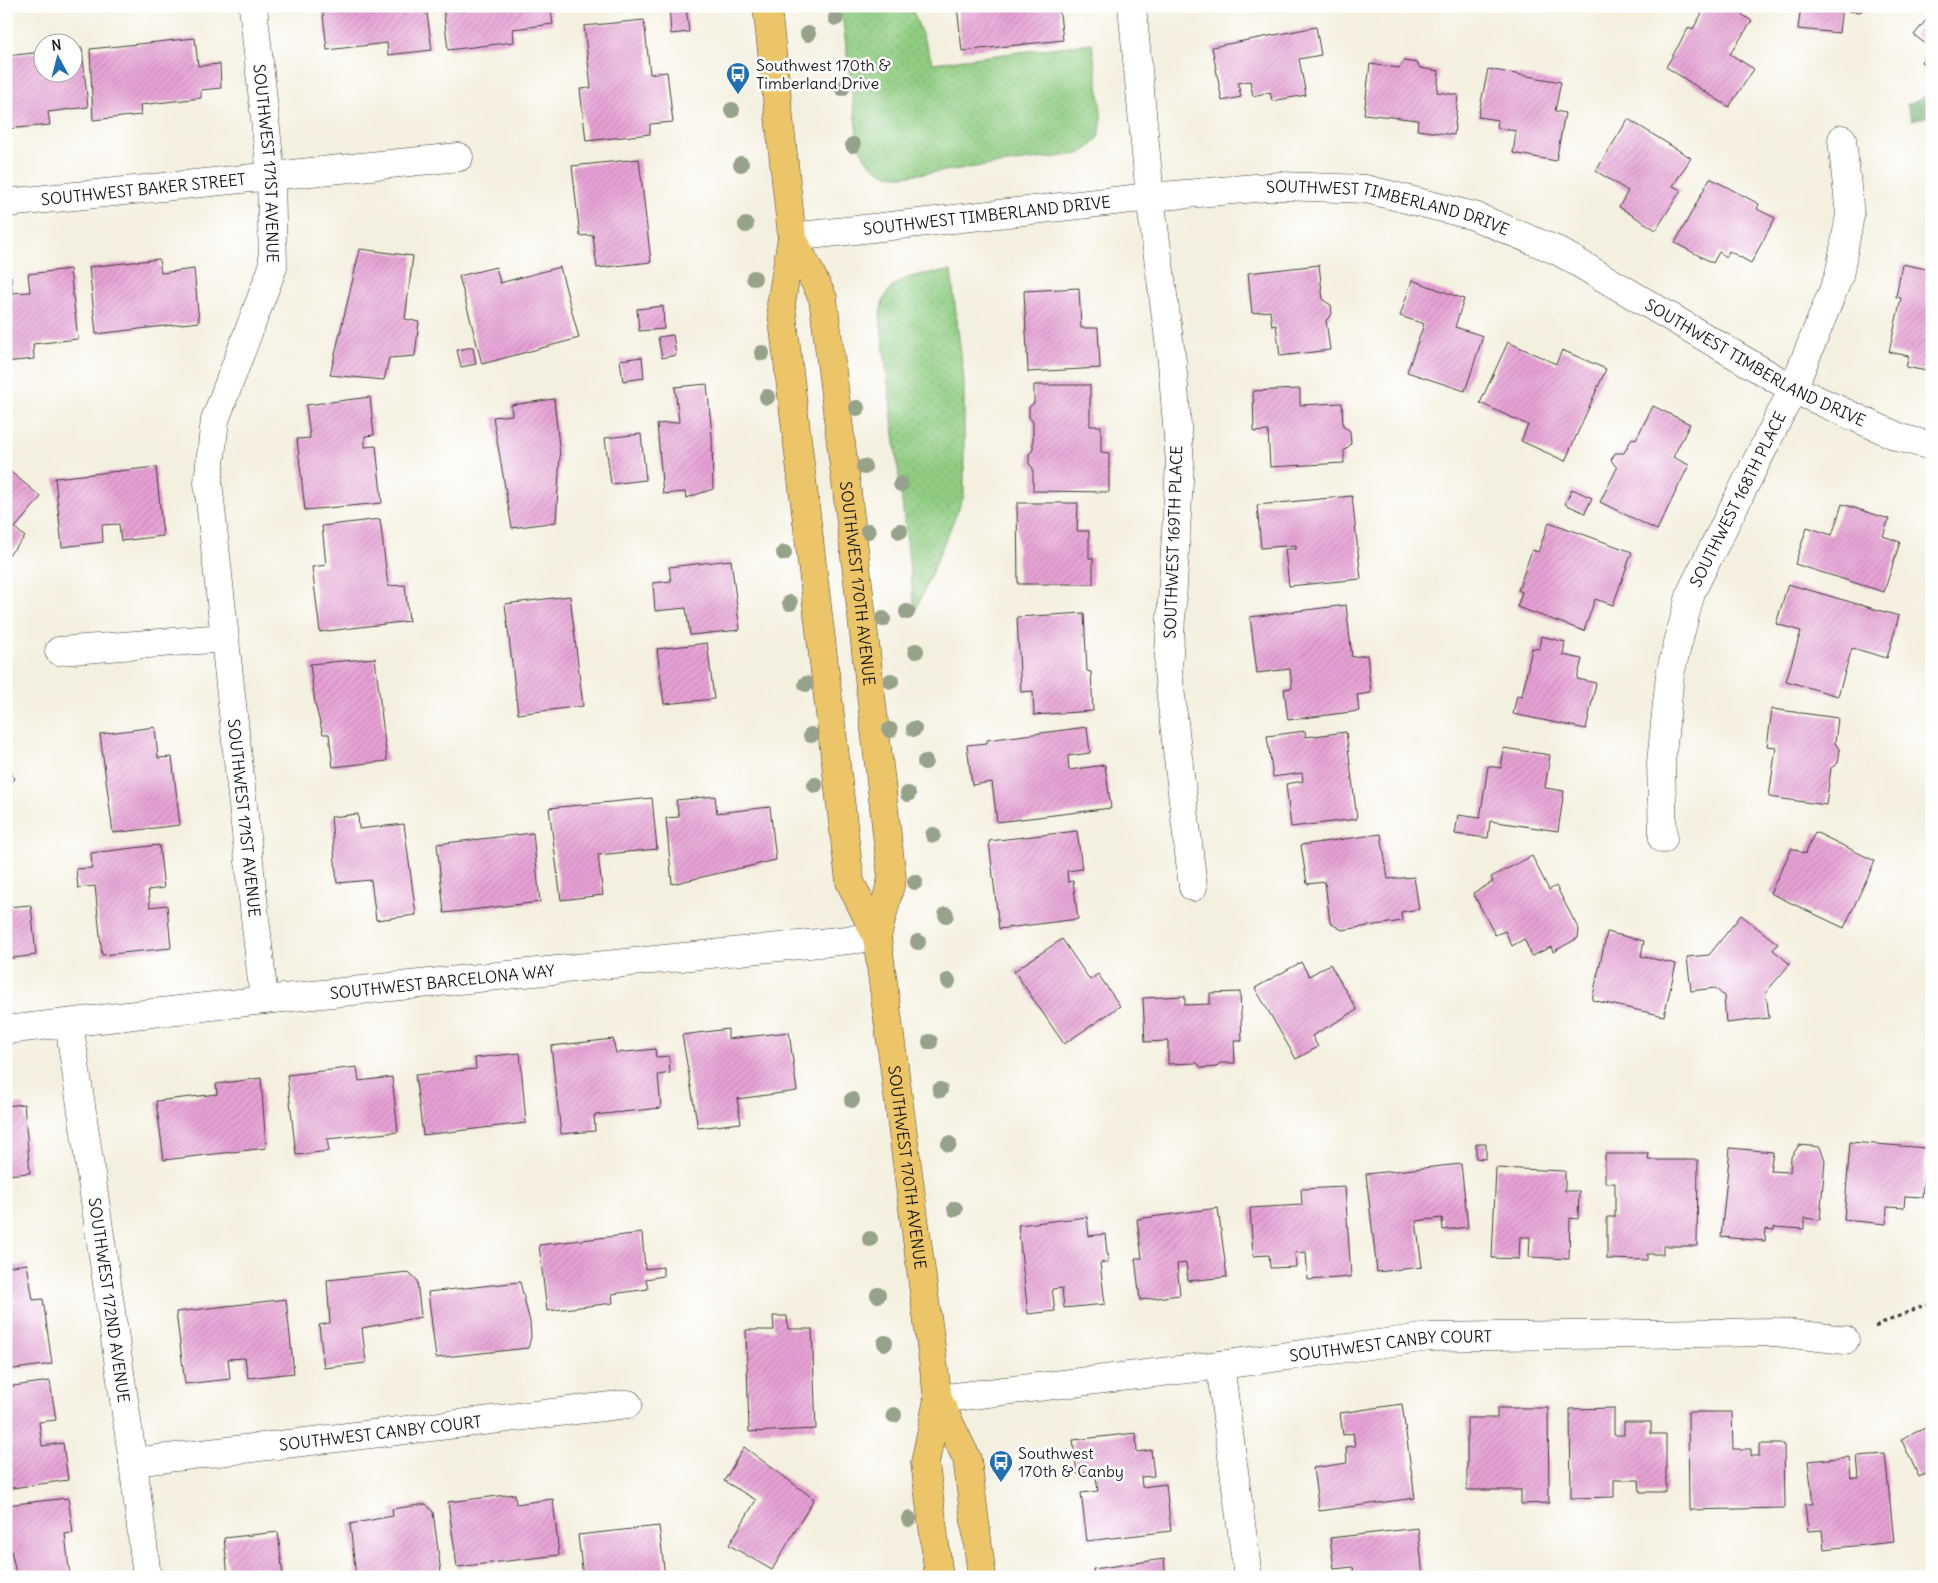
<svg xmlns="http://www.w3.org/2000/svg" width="1938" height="1583" viewBox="0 0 1938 1583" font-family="Delius,sans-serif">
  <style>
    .green { fill: url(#green-dots); stroke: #56744e }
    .forest { fill: url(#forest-crowns); stroke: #486646 }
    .building { fill: url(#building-hatch) }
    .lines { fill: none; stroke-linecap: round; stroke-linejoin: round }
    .minor-casing { stroke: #3c3c39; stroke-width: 29 }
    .major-casing { stroke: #3c3c39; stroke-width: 29 }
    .path { stroke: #3c3c39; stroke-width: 3; stroke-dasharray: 4 4; stroke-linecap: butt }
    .minor { stroke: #fff; stroke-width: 28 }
    .major { stroke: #edc569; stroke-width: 28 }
    .tree { fill: #96a28a }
    .labels { text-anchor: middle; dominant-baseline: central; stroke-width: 5; stroke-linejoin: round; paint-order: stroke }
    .poi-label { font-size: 16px; fill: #1c1c1c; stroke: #fff; text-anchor: start }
    .street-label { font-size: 16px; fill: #1c1c1c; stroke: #fff }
  </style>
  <defs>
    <pattern id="green-dots" width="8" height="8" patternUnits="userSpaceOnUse" patternTransform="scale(1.25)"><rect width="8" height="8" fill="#8fcc81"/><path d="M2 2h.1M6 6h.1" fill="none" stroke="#7baf6f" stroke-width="1.8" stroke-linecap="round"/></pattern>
    <pattern id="forest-crowns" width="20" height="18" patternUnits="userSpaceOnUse" patternTransform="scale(1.25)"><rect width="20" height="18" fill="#73b06f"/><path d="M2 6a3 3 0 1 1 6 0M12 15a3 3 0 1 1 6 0" fill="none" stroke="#5e8e5a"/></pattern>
    <pattern id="building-hatch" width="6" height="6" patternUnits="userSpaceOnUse" patternTransform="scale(1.25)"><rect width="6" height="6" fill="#e6a1d4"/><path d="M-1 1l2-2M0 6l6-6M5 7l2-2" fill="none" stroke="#c58ab5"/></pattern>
  </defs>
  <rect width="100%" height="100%" fill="#fff"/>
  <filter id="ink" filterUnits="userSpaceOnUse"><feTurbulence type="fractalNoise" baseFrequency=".02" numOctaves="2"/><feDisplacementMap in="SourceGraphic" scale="10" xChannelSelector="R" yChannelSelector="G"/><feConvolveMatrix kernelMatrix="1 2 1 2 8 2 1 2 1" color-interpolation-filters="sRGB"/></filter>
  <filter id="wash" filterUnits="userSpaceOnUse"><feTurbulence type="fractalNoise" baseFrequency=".0096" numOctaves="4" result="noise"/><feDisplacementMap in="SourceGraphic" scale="20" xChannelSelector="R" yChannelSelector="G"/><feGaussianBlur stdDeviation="1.12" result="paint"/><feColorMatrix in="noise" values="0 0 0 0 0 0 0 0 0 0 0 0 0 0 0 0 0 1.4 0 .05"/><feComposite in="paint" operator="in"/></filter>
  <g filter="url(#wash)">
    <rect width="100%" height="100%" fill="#f4f0df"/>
    <path class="green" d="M841 6H911L933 63 1092 43C1094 63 1105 116 1100 132 1097 143 1088 149 1079 154L903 176C880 177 864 163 858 142Z
      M951 271 964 380V496L915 612 880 316C884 274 918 275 951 271Z"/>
    <path class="forest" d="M1932 92V116L1912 120 1907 105Z"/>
    <g id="blocks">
      <path class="building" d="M322 6H426L432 50 388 55 387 43 327 50Z
        M443 6H550L553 24 513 29 514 42 448 50Z
        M669 6H686L689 32 671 34Z
        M957 6H1059L1063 40 962 51Z
        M1706 6H1729L1752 21 1730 54 1754 69 1729 107 1666 67 1689 27 1693 29Z
        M1801 6H1842L1839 33 1798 29Z
        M1845 6H1867L1860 12 1849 11Z
        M1932 13V71L1921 62 1931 48 1914 35Z
        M644 20 650 74 667 72 673 122 650 124V134L586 141 580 89 591 88 584 26Z
        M1316 27 1321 55 1299 59 1306 95 1272 101 1270 92 1253 96 1250 81 1238 83 1241 97 1222 101 1212 47Z
        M195 38 198 66 220 64 221 88 201 90V98L140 105 141 115 93 120 90 49Z
        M82 48 88 107 48 112 50 125 6 129V56L42 52V72H72V49Z
        M1404 61 1417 63 1420 68 1439 71 1437 92 1458 95 1454 135 1417 130 1418 120 1364 114 1370 64 1399 68Z
        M1488 69 1561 82 1555 111 1565 113 1556 161 1513 153 1516 131 1497 128 1498 120 1478 117Z
        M1628 119 1691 158 1673 186 1681 190 1656 230 1619 207 1628 191 1596 171Z
        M639 159 651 262 597 268 593 235 580 236 572 166Z
        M1710 178 1759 204 1757 209 1775 218 1751 263 1729 251 1726 257 1719 252 1713 263 1675 243Z
        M360 249 413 256 405 319 419 322 415 356 389 358 384 380 330 375Z
        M159 259 161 273 194 269 199 322 96 334 89 267Z
        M1902 264 1932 270V372L1906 367 1909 356 1889 352 1901 298 1896 297Z
        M1319 265 1323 300 1331 305 1332 314 1326 320 1330 350 1280 356 1276 325 1272 326 1270 311 1252 313 1248 273Z
        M496 267 500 283 560 267 579 338 482 364 459 276Z
        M70 269 78 339 33 344 34 359 6 362V276H11L12 293 30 292 28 274Z
        M1412 280 1464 299 1455 327 1483 336 1465 391 1407 372 1424 324 1400 316Z
        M1079 288 1081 328H1098L1100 368 1028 372 1024 291Z
        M663 306 664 329 639 331 637 309Z
        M673 335 676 355 662 358 658 337Z
        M1508 342 1556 364 1562 350 1606 369 1565 461 1521 441 1528 425 1480 403Z
        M473 347 476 364 461 367 457 350Z
        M642 357 644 378 623 381 620 360Z
        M707 384 712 435 713 489 686 498 685 492 663 494 657 424 679 422 675 387Z
        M1034 385H1090V426H1101V452L1109 453V492L1033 491V468L1029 464V454L1033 450V422L1029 417V407L1034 403Z
        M1300 389V405L1342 403 1343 426 1350 431 1351 444 1344 451V463L1270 467 1268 431 1254 432 1253 391Z
        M370 397 374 435 365 436V447L376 446 382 503 305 510 297 439 310 438 306 405Z
        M554 399 560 456 556 522 512 528 493 417 512 415 511 405Z
        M1653 406 1690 424 1673 457 1689 465 1657 530 1600 502 1617 468 1611 460 1615 453H1624L1632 438 1636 439Z
        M641 434 646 480 611 484 605 438Z
        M156 467 163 536 121 541 119 524 102 525 103 542 62 547 55 478Z
        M6 468 41 497 15 528 25 537 6 558Z
        M1572 489 1592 498 1585 513 1565 504Z
        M1352 496 1361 579 1289 586 1285 549H1296V545L1261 548 1257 505Z
        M1017 503H1078L1077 531H1089V558H1093V584H1018Z
        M1842 504 1889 519 1883 536 1900 542 1884 592 1795 564 1807 527 1832 535Z
        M380 519 388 586 405 585 409 621 320 632 312 567 326 565 322 526Z
        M1549 522 1632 552 1613 605 1595 599 1584 631 1517 607 1522 592 1518 590 1532 550 1538 552Z
        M731 560 740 630 690 635 686 608 655 611 653 583 671 581 669 567Z
        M1788 584 1899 616 1887 658 1852 648 1838 696 1786 681 1801 631 1776 624Z
        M570 596 583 706 518 714 505 604Z
        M1346 605 1352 657 1367 655 1371 693 1357 695 1359 711 1288 720 1284 689 1292 688 1290 669 1257 673 1250 617Z
        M1084 613 1087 671 1091 672 1093 711 1034 715 1033 691 1021 692 1017 617Z
        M1541 636 1565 642 1563 655 1582 659 1577 679 1596 683 1586 729 1513 714 1517 695 1522 696 1532 648 1539 649Z
        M707 643 714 699 664 704 657 649Z
        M375 658 387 761 333 767 329 734H323L315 704 310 664Z
        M1772 709 1838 718 1835 743 1840 750 1838 763 1831 768 1826 805 1769 797 1776 747 1767 746Z
        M155 727 158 758 172 757 180 825 113 833 100 734Z
        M1087 727 1090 753 1068 756 1069 770 1105 765 1111 808 997 822 992 782 972 785 967 745 987 743V740Z
        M1305 731 1306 737 1346 732 1357 819 1291 827 1286 784 1303 781 1302 773 1273 777 1267 736Z
        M1504 748 1550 755 1545 788 1564 791 1558 831 1490 821 1488 838 1455 834 1458 815 1480 818 1488 766 1501 768Z
        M6 770 15 778 6 788Z
        M715 796 717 813 770 807 776 860 672 884 666 818 679 817 676 800Z
        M652 798 657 849 598 855 603 895 561 900 549 808Z
        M358 814 359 829 404 824 416 915 376 920 371 880 337 883 331 817Z
        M1077 831 1082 869 1067 871 1068 882 1073 881 1078 919 999 929 989 841Z
        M1815 832 1875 861 1844 928 1770 893 1792 848 1805 854Z
        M533 833 540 902 444 913 437 844Z
        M1381 834 1388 879 1414 877 1419 909 1401 912 1402 921 1342 930 1330 923 1325 882 1307 884 1301 845Z
        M159 845 164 888 148 890 150 907 167 905 171 948 102 955 95 886 78 888 76 869 92 868 91 853Z
        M1532 856 1549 890 1556 886 1579 930 1578 938 1553 952 1551 947 1532 956 1524 939 1512 946 1505 931 1495 935 1473 893 1493 882 1491 877Z
        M31 905 36 955 6 959V907Z
        M1741 915 1778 944 1773 950 1790 964 1766 992 1769 1018 1726 1023 1724 996 1715 988 1691 991 1687 957 1709 955Z
        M1607 932 1644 941 1641 956 1676 964 1664 1016 1592 1000Z
        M1062 939 1090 980 1098 974 1120 1006 1064 1044 1014 971Z
        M1301 962 1309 976 1330 964 1357 1010 1312 1036 1318 1047 1296 1059 1255 988Z
        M1240 992 1242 1041H1234L1235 1063H1220L1216 1067 1202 1068 1197 1063 1168 1064V1041L1145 1042 1143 998 1185 996V1005L1210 1004V993Z
        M728 1029V1039L789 1032 797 1091 737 1099 741 1123 698 1128 682 1035Z
        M613 1039 616 1053 655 1049 656 1057 669 1056 670 1073 658 1075 661 1108 594 1115 595 1131 561 1134 551 1046Z
        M520 1053 526 1123 423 1135 415 1075 476 1069 475 1058Z
        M357 1067 359 1081 392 1077 398 1132 327 1139 329 1151 296 1155 287 1075Z
        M261 1078 266 1148 164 1160 156 1101 217 1094 216 1084Z
        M24 1104 30 1173 6 1175V1106Z
        M1850 1142 1926 1148 1922 1197 1905 1196 1904 1208 1887 1207 1886 1224 1844 1220Z
        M1476 1144H1486V1159L1476 1158Z
        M1799 1145 1820 1147 1825 1160 1820 1220 1804 1218V1229L1774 1227V1230L1766 1229 1765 1241 1721 1237 1730 1148 1773 1152 1770 1171 1790 1172 1791 1157Z
        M1605 1154H1649L1648 1160H1698L1697 1246H1663V1254H1647V1260L1607 1259V1217H1615V1183H1605Z
        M1461 1164 1468 1227 1443 1230 1442 1218 1416 1221 1422 1267 1377 1272 1366 1174Z
        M1496 1168 1565 1171V1191H1579L1578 1219 1570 1218 1569 1259 1529 1257 1530 1237H1520L1519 1259 1492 1258Z
        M1345 1187 1351 1277 1308 1280 1306 1252 1295 1253 1296 1267 1270 1268 1269 1255 1253 1256 1250 1208 1302 1205 1301 1189Z
        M1218 1208 1227 1277 1188 1281 1186 1263 1177 1264 1180 1295 1140 1300 1135 1258H1142L1137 1219Z
        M1087 1217 1089 1236 1105 1234 1108 1262 1100 1263 1105 1304 1064 1308 1062 1288 1052 1289 1055 1311 1028 1314 1018 1225Z
        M642 1233 645 1269 663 1267V1276L646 1279 648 1289 612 1294 613 1303 547 1311 539 1245Z
        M27 1264 33 1300 43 1299 52 1364 6 1370V1267Z
        M409 1272 417 1280 421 1317 362 1328 366 1363 324 1368 319 1325 330 1323 327 1280Z
        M520 1282 530 1322 531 1337 528 1348 436 1358 428 1292Z
        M286 1299 294 1373 248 1378 245 1358 228 1359 230 1379 185 1384 176 1312Z
        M773 1316H787L788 1329H812L816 1429 749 1432 746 1330H774Z
        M50 1381 56 1420 39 1422 42 1446 63 1443 68 1480 6 1489V1387Z
        M1402 1404 1415 1498 1319 1511 1313 1468 1347 1463 1346 1447 1355 1446 1353 1433 1343 1435 1340 1413Z
        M1497 1408H1548L1549 1503 1521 1504V1490H1467V1418H1497Z
        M1614 1408V1435H1624V1422H1651V1434H1666V1492H1640L1639 1480H1614V1497L1571 1498 1570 1409Z
        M1688 1412H1732L1733 1449H1751V1456H1759V1444H1784L1785 1508 1689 1510Z
        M1932 1425V1486L1926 1474 1919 1477 1901 1439Z
        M1136 1433 1137 1452 1151 1450 1154 1476 1141 1477 1142 1487 1166 1484 1171 1531 1087 1541 1081 1493 1098 1491 1095 1471 1077 1474 1073 1440Z
        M744 1447 814 1499 772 1570 729 1545 756 1500 724 1481Z
        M1885 1454 1894 1542 1824 1549 1822 1530 1808 1531 1805 1504H1813L1808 1461 1849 1457 1851 1478H1859L1857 1456Z
        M515 1494 516 1504 553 1499 559 1555 457 1567 448 1502Z
        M68 1498 73 1533 65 1534 70 1577H17L6 1529V1505Z
        M426 1504 433 1512 441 1573 356 1577 350 1524 393 1516 392 1509Z
        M659 1526 665 1577H583L578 1535Z
        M1418 1528 1423 1577H1342L1354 1574 1353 1567 1334 1569 1330 1538Z
        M278 1532 283 1577H228L224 1538Z
        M1164 1559 1166 1577H1094L1093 1569Z"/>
    </g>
  </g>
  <g filter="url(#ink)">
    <use href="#blocks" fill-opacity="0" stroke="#3c3c39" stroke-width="1"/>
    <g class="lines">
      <g class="minor-casing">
        <g id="minor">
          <path id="s1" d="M253 6 271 176 273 267 215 420 208 482 264 1000"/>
          <path d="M1132 6 1150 197 1172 362 1180 463 1168 671 1193 887"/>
          <path id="s2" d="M6 203 459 157"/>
          <path id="s3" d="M792 237 1150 197 1280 186 1366 189 1474 216 1558 251 1793 389 1901 438 1932 446"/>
          <path d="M59 651 224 638"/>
          <path id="s4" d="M1663 839 1661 763 1670 674 1691 592 1793 389 1839 276 1850 215 1842 139"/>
          <path id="s5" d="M69 1023 133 1462 147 1577"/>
          <path id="s6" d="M6 1030 264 1000 877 937"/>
          <path d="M1220 1365 1248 1577"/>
          <path id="s7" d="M938 1399 1220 1365 1430 1337 1775 1332 1845 1340"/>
          <path id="s8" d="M133 1462 628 1404"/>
        </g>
      </g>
      <g class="major-casing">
        <g id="major">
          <path id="s9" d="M767 6 792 237 781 304 850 882 877 937 938 1399 967 1459 982 1577"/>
          <path id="s10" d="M792 237 823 298 854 548 892 878 877 937"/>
          <path d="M938 1399 925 1463 939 1577"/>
        </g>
      </g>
      <path class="path" d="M1875 1327 1919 1307 1932 1304"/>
      <use href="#minor" class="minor"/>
      <use href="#major" class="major"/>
    </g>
    <g class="tree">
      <circle cx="836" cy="18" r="8"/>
      <circle cx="808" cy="34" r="8"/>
      <circle cx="842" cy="88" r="8"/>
      <circle cx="732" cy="110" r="8"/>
      <circle cx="853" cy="145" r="8"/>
      <circle cx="741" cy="164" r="8"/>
      <circle cx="746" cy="225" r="8"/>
      <circle cx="754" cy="278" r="8"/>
      <circle cx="762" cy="353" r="8"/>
      <circle cx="767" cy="397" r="8"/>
      <circle cx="857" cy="408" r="8"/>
      <circle cx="864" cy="467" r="8"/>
      <circle cx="901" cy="484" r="8"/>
      <circle cx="868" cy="531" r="8"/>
      <circle cx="900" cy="531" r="8"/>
      <circle cx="784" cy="553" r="8"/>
      <circle cx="790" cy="603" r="8"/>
      <circle cx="907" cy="612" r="8"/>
      <circle cx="883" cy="619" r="8"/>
      <circle cx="916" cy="651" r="8"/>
      <circle cx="891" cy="681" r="8"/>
      <circle cx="806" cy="684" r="8"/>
      <circle cx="914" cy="729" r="8"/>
      <circle cx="890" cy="730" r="8"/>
      <circle cx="811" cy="735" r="8"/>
      <circle cx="925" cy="762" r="8"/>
      <circle cx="815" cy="785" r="8"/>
      <circle cx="908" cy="794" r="8"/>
      <circle cx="933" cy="835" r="8"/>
      <circle cx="915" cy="882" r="8"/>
      <circle cx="946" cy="915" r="8"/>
      <circle cx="918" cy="942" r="8"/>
      <circle cx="948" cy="981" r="8"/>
      <circle cx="930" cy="1042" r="8"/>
      <circle cx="940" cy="1090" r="8"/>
      <circle cx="852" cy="1100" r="8"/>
      <circle cx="949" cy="1144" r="8"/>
      <circle cx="955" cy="1209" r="8"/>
      <circle cx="870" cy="1239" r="8"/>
      <circle cx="878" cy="1295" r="8"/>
      <circle cx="885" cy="1343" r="8"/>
      <circle cx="894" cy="1415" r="8"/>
      <circle cx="909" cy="1519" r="8"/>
    </g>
  </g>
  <defs>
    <g id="bus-pin" transform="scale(1.25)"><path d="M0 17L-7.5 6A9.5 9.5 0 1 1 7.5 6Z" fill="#1f6fb2" stroke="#fff"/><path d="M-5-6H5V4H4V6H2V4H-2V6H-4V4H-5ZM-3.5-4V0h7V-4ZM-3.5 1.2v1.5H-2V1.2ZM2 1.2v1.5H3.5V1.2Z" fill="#fff"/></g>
  </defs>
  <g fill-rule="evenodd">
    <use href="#bus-pin" x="738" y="74"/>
    <use href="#bus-pin" x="1001" y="1462"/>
  </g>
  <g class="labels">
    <g class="poi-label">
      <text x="756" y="65">Southwest 170th &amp;<tspan x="756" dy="18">Timberland Drive</tspan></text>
      <text x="1018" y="1453">Southwest<tspan x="1018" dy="18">170th &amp; Canby</tspan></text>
    </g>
    <g class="street-label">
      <text stroke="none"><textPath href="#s1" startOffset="158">SOUTHWEST 171ST AVENUE</textPath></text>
      <text stroke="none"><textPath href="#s2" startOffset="138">SOUTHWEST BAKER STREET</textPath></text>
      <text stroke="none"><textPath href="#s3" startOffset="601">SOUTHWEST TIMBERLAND DRIVE</textPath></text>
      <text stroke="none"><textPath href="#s3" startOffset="196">SOUTHWEST TIMBERLAND DRIVE</textPath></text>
      <text stroke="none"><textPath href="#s3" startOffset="1006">SOUTHWEST TIMBERLAND DRIVE</textPath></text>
      <text stroke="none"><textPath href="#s4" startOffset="354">SOUTHWEST 168TH PLACE</textPath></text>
      <text transform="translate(1173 542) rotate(-88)">SOUTHWEST 169TH PLACE</text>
      <text stroke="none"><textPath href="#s10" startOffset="356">SOUTHWEST 170TH AVENUE</textPath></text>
      <text stroke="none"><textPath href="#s1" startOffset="826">SOUTHWEST 171ST AVENUE</textPath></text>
      <text stroke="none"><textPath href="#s6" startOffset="439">SOUTHWEST BARCELONA WAY</textPath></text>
      <text stroke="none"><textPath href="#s9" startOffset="1176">SOUTHWEST 170TH AVENUE</textPath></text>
      <text stroke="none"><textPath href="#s5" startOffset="280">SOUTHWEST 172ND AVENUE</textPath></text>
      <text stroke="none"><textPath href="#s7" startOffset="456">SOUTHWEST CANBY COURT</textPath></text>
      <text stroke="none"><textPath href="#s8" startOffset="249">SOUTHWEST CANBY COURT</textPath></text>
    </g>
  </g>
  <rect width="1938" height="1583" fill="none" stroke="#fff" stroke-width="25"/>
  <g transform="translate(58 58) rotate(353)"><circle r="24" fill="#ffffff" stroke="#a4a4a4"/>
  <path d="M0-4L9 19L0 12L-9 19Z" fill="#1f6fb2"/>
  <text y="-8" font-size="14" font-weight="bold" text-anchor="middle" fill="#1c1c1c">N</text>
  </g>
</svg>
